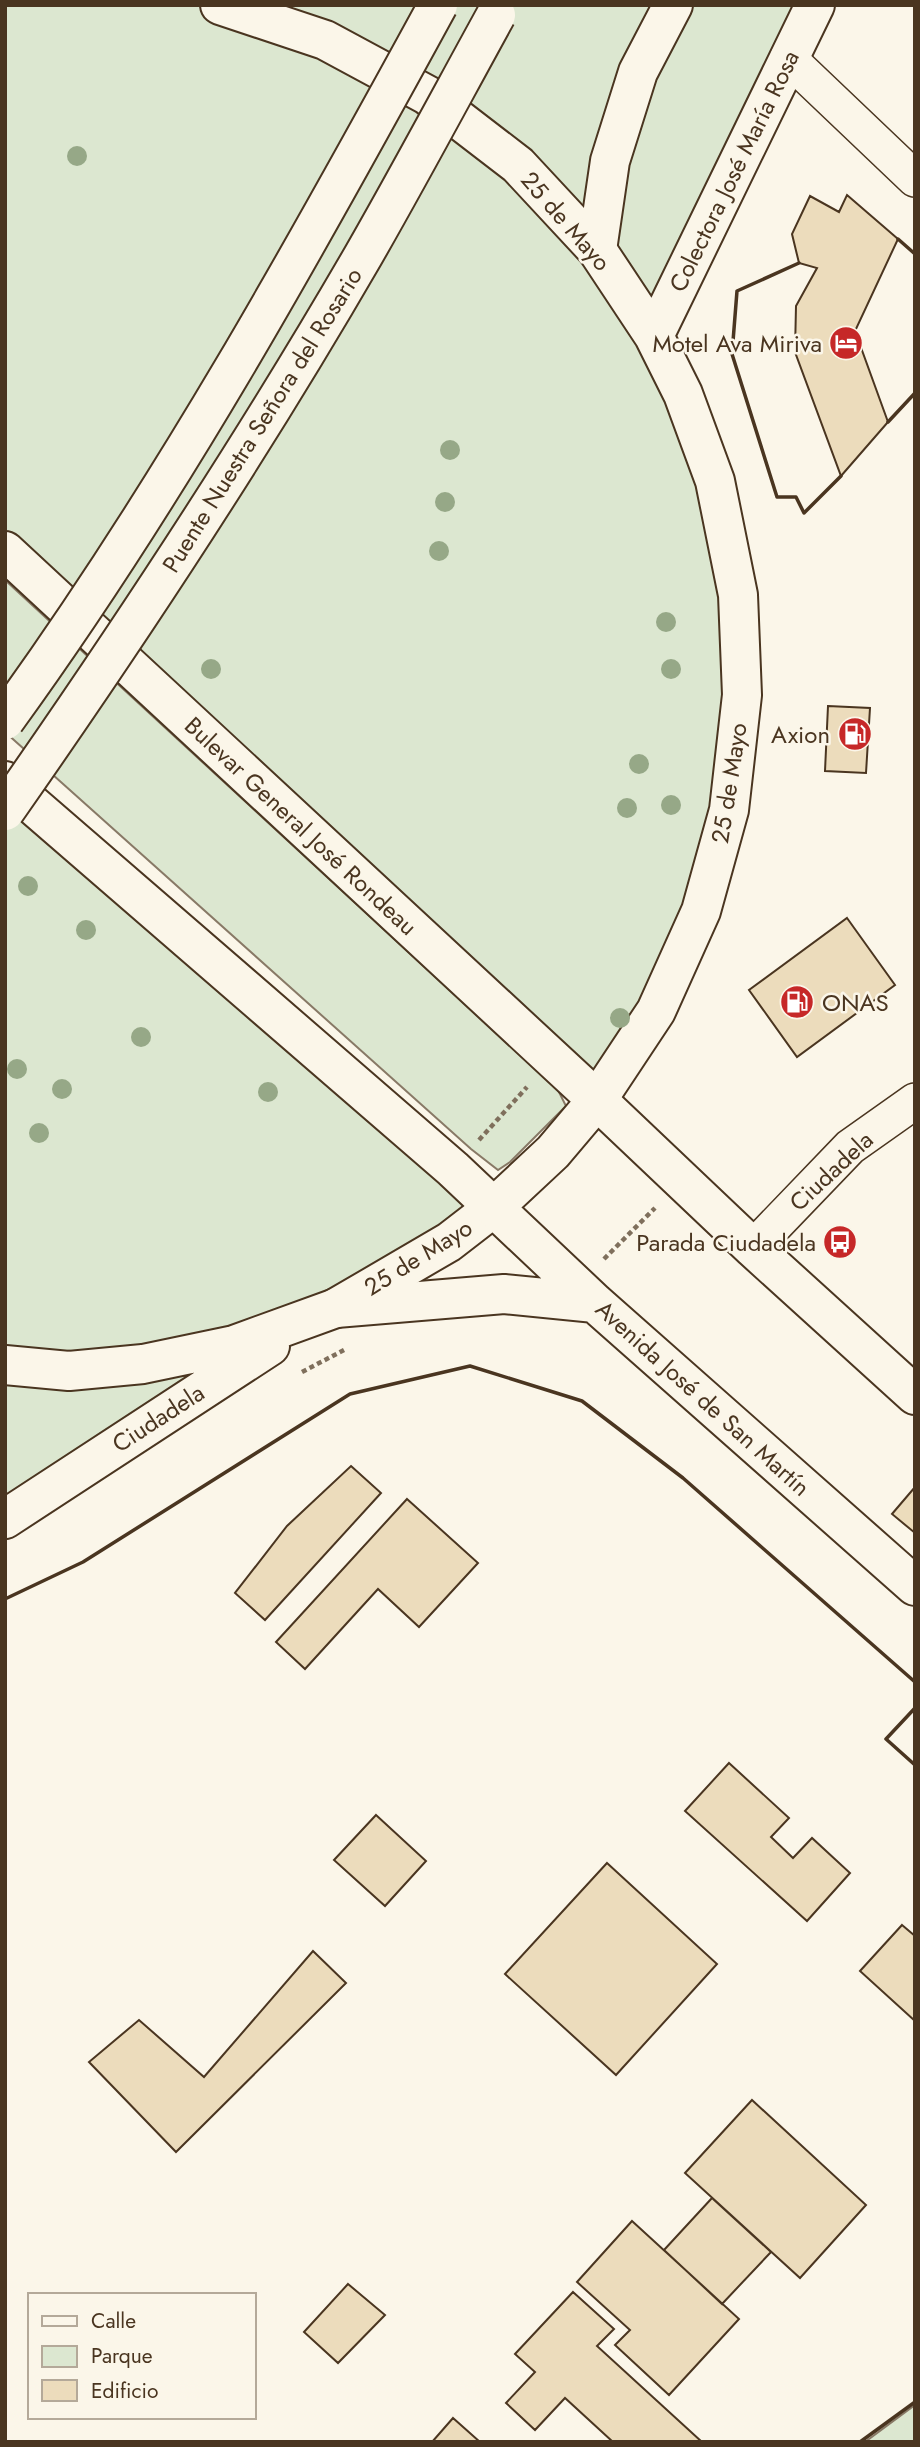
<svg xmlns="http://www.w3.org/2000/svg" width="920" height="2447" viewBox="0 0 920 2447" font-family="Jost,sans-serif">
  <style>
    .green { fill: #dce7d0; stroke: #887966; stroke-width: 2 }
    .building { fill: #ecdcbc; stroke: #4a3520; stroke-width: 2 }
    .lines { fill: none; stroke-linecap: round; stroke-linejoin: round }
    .street-casing { stroke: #4a3520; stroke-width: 38 }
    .secondary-casing { stroke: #4a3520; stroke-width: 42 }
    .primary-casing { stroke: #4a3520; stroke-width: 42 }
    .highway-casing { stroke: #4a3520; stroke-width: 42 }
    .path { stroke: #7f6f5c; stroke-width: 4.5; stroke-dasharray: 5 3.5; stroke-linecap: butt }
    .street { stroke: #fbf6e9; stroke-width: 35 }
    .secondary { stroke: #fbf6e9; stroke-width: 38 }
    .primary { stroke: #fbf6e9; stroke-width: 38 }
    .highway { stroke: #fbf6e9; stroke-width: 38 }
    .highway-bridge-casing { stroke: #4a3520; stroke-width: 42; stroke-linecap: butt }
    .highway-bridge { stroke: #fbf6e9; stroke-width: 38 }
    .wall { stroke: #4a3520; stroke-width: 3.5 }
    .tree { fill: #96a887 }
    .labels { text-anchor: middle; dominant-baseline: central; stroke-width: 5; stroke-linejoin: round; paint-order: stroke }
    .street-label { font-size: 24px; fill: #4a3520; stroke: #fbf6e9 }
    .poi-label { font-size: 24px; fill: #4a3520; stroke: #fbf6e9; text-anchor: end }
  </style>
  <rect width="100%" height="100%" fill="#fbf6e9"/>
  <path class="green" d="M5 5H815L654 336 715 481 729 810 597 1100 5 551Z
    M5 580 558 1090 566 1106 510 1162 498 1170 471 1149 5 732Z
    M5 781 493 1208 5 1519Z
    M915 2405V2442H865Z"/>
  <path class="building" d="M847 195 898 239 855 331 888 422 841 476 795 352 796 306 817 268 799 263 792 234 810 196 839 212Z
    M828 706 870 708 866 773 825 771Z
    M847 918 895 985 797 1057 749 990Z
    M351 1466 381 1493 265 1620 235 1593 287 1526Z
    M915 1487V1533L892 1514Z
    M407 1499 478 1563 419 1627 378 1589 305 1669 276 1642Z
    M729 1763 789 1818 771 1837 793 1858 812 1838 850 1873 807 1921 685 1811Z
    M376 1815 426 1861 385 1906 334 1860Z
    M607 1863 717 1964 616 2075 505 1974Z
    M902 1925 915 1936V2021L860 1971Z
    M313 1951 346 1983 176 2152 89 2062 139 2020 204 2077Z
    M752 2100 866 2205 800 2278 685 2173Z
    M712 2198 771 2252 722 2304 664 2250Z
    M632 2221 739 2319 669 2395 615 2345 630 2330 577 2282Z
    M348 2284 385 2315 338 2363 304 2332Z
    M573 2292 614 2329 597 2346 702 2442H613L565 2398 535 2430 506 2403 535 2372 515 2354Z
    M453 2418 480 2442H432Z"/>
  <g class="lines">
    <g class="street-casing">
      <path id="street" d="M788 58 915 179
        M753 1248 850 1147 915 1101"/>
    </g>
    <g class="secondary-casing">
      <path id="secondary" d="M654 336 815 5
        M5 1365 69 1371 143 1364 234 1345 336 1308 449 1242 493 1208 553 1152 597 1100 656 1011 701 911 729 810 742 695 738 595 715 481 683 394 654 336 597 250 518 165 427 95 325 40 220 5
        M5 1519 270 1346"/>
    </g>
    <g class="primary-casing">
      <path id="primary" d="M5 551 597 1100 753 1248 915 1395
        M5 781 453 1169 595 1303 915 1586
        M336 1308 504 1294 595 1303"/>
    </g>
    <g class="highway-casing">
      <path id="highway" d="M597 250 610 161 638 72 673 5"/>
    </g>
    <path class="path" d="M479 1140 527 1087
      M604 1259 655 1208
      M302 1372 344 1350"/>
    <use href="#street" class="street"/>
    <use href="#secondary" class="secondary"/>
    <use href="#primary" class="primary"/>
    <use href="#highway" class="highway"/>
    <g class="highway-bridge-casing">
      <path id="highway-bridge" d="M5 720C169 494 305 249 438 5
        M5 811C131 631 253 446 363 256 409 176 452 95 496 15"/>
    </g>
    <use href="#highway-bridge" class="highway-bridge"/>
    <path class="wall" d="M898 239 915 254
      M799 263 737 291 732 354 777 497H796L804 513 841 476
      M888 422 915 393
      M5 1599 83 1562 350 1394 470 1366 582 1401 683 1478 915 1682
      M915 1708 886 1739 915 1765
      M860 2442 915 2402"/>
  </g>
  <g class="tree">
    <circle cx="77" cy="156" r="10"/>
    <circle cx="450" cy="450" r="10"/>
    <circle cx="445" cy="502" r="10"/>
    <circle cx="439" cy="551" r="10"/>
    <circle cx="666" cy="622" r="10"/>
    <circle cx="211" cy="669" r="10"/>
    <circle cx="671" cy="669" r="10"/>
    <circle cx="639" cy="764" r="10"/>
    <circle cx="671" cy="805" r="10"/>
    <circle cx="627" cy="808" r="10"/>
    <circle cx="28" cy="886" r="10"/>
    <circle cx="86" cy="930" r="10"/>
    <circle cx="620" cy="1018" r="10"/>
    <circle cx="141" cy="1037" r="10"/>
    <circle cx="17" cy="1069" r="10"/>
    <circle cx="62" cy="1089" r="10"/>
    <circle cx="268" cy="1092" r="10"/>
    <circle cx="39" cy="1133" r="10"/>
  </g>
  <defs>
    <g id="hotel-disc" transform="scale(1.75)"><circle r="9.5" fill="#c62828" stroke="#fbf6e9"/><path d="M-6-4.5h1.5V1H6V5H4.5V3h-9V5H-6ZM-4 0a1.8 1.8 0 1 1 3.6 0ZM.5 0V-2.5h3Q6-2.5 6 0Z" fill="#fff"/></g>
    <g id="fuel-disc" transform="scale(1.75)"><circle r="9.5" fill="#c62828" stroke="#fbf6e9"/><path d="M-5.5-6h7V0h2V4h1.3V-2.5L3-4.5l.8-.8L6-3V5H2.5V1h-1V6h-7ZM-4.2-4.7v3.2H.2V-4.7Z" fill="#fff"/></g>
    <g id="bus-disc" transform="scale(1.75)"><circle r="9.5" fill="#c62828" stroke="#fbf6e9"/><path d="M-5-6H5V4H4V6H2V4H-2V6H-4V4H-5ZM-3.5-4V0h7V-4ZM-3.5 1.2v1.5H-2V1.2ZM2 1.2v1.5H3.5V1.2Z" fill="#fff"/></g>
  </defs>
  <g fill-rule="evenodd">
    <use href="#hotel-disc" x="846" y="343"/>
    <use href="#fuel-disc" x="855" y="734"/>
    <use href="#fuel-disc" x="797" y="1002"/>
    <use href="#bus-disc" x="840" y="1242"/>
  </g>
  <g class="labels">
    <g class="street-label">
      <text transform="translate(734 171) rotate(-64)">Colectora José María Rosa</text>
      <text transform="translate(566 221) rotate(49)">25 de Mayo</text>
      <text transform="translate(262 420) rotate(-58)">Puente Nuestra Señora del Rosario</text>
      <text transform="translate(729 783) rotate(-81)">25 de Mayo</text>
      <text transform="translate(301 826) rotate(43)">Bulevar General José Rondeau</text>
      <text transform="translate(831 1171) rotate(-43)">Ciudadela</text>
      <text transform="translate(418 1257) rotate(-32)">25 de Mayo</text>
      <text transform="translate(703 1398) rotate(42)">Avenida José de San Martín</text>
      <text transform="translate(158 1418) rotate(-33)">Ciudadela</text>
    </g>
    <g class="poi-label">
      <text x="822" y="343">Motel Ava Miriva</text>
      <text x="830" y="734">Axion</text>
      <text x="822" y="1002" text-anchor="start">ONAS</text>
      <text x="816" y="1242">Parada Ciudadela</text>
    </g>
  </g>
  <rect width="920" height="2447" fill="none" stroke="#4a3520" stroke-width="14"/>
  <rect x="28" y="2293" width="228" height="126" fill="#fbf6e9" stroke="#b4a999" stroke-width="2"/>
  <rect x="42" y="2316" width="35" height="10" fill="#fbf6e9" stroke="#b4a999" stroke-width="2"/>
  <text x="91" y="2328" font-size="21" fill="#4a3520">Calle</text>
  <rect x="42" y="2346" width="35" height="21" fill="#dce7d0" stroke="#b4a999" stroke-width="2"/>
  <text x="91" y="2363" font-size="21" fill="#4a3520">Parque</text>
  <rect x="42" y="2380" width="35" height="21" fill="#ecdcbc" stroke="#b4a999" stroke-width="2"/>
  <text x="91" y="2398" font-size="21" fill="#4a3520">Edificio</text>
</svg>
